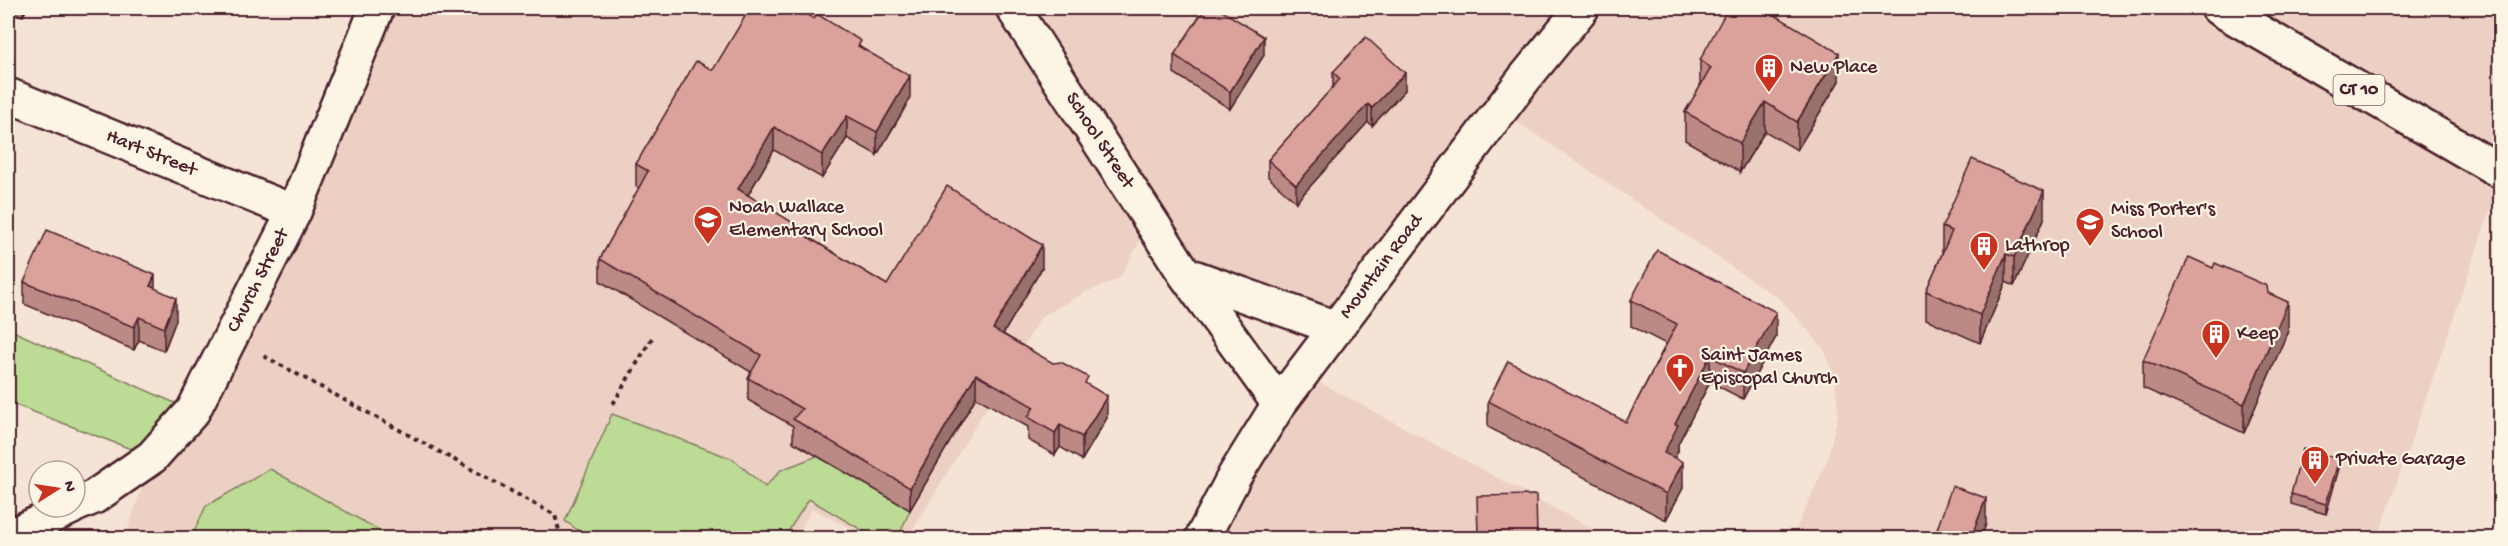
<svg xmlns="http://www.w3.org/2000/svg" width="2508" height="546" viewBox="0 0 2508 546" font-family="'Gochi Hand',sans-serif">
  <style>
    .built { fill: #edd0c4 }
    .green { fill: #bcdb94; stroke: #837d60; stroke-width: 1.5 }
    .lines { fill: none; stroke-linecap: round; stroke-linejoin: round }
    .street-casing { stroke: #4a1f2b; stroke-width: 38 }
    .highway-casing { stroke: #4a1f2b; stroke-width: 38 }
    .path { stroke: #4a1f2b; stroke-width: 4; stroke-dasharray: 4.5 4.5; stroke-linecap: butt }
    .street { stroke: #fcf5e5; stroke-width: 33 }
    .highway { stroke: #fcf5e5; stroke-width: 33 }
    .wall { fill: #bc8a85; stroke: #4a1f2b; stroke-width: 1.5 }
    .shaded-wall { fill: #99716c; stroke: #4a1f2b; stroke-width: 1.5 }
    .building { fill: #dba19b; stroke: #4a1f2b; stroke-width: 1.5 }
    .labels { text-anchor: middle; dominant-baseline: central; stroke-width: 4.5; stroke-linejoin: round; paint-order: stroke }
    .shield { fill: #fcf5e5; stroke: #7f5f63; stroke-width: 1.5 }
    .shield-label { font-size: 18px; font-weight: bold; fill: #4a1f2b }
    .poi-label { font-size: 20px; fill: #4a1f2b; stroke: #fcf5e5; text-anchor: start }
    .street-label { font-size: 20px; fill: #4a1f2b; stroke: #fcf5e5 }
  </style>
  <rect width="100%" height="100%" fill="#f5e4d6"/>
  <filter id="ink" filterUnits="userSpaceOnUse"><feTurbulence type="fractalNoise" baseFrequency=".0167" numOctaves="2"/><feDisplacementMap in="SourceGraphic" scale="12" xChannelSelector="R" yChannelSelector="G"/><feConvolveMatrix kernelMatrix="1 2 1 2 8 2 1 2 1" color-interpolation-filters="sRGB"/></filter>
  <g filter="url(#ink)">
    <path class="built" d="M377 8H2500V182L2378 538H1792L1827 461 1838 413 1835 380 1824 349 1782 301 1501 111 1336 328 1185 274 1151 221 1119 279 1086 292 1041 317 908 538H869L812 509 796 538H125L152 457 193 411Z
      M1302 373 1610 538H1202Z"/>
    <path class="green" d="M8 329 193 411 152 457 18 406 8 400Z
      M612 414 733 459 765 487 781 470 817 456 910 510 898 538H875L809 499 784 538H589L565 521Z
      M270 469 393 538H191L206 506Z"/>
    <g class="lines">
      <g class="street-casing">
        <path id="street" d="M1013 8 1185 274 1279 404
          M8 95 294 212
          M1185 274 1336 328
          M75 505 94 497 152 457 193 411 294 212 377 8
          M8 537 72 507
          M1202 538 1235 475 1279 404 1524 79 1582 8"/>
      </g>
      <g class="highway-casing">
        <path id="highway" d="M2218 8 2500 171"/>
      </g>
      <path class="path" d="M264 356 555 515 561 538
        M613 404 652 338"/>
      <use href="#street" class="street"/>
      <use href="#highway" class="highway"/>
    </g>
    <path class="wall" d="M8 8H27L23 16 8 10Z
      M814 19 861 47 910 99 877 155 847 138 822 178 774 150 748 195 808 237 887 285 1042 268 1003 334 1088 385 1107 418 1082 460 1060 447 1055 455 1028 440V427L976 397 910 510 793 442V426L748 400V378L751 372 600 281V259L639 188 636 186V164L713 70Z
      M1174 55H1264L1230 109 1174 73Z
      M1700 60 1839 81 1797 150 1765 131 1740 172 1685 140V112L1700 88Z
      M1333 72 1405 90 1372 126 1368 122 1296 202 1268 177V160L1333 87Z
      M2044 219 2014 286 2006 282 1980 343 1926 319V291L1942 254V227Z
      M24 282 155 289 176 320 164 351 139 340 134 350 24 304Z
      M2268 293 2288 331 2244 433 2143 388V360Z
      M1631 300 1776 337 1743 399 1710 382 1678 444V451L1674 458 1683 488 1666 520 1488 427V401L1626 422 1666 344 1631 326Z
      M2339 468 2326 514 2291 504V494Z"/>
    <path class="shaded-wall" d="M23 8H27L23 16Z
      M1264 37V55L1230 109V92Z
      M1839 53V81L1797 150V122Z
      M1405 73V90L1372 126V108Z
      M910 76V99L877 155V132Z
      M1765 102V131L1740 172V143Z
      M1368 104V122L1296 202V185Z
      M847 116V138L822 178V155Z
      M774 127V150L738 212V189Z
      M2044 191V219L2014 286V257Z
      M1042 245V268L993 351V329Z
      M2006 254V282L1980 343V315Z
      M155 275V298L150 286Z
      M176 298V320L164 351V328Z
      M2288 302V331L2244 433V404Z
      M1776 312V337L1743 399V373Z
      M139 317V340L134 350V327Z
      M1710 356V382L1678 444V451L1664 479V453L1675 424Z
      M976 374V397L910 510V488Z
      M1107 396V418L1082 460V437Z
      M1060 425V447L1055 455V433Z
      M2339 459V468L2326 514V504Z
      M1683 462V488L1666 520V494Z
      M1986 498V524L1981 538H1971Z"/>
    <path class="building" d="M750 8H796L814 19 817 14 861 41 858 46 910 76 877 132 847 116 822 155 774 127 738 189 808 232 806 236 887 285 947 186 1042 245 993 329 1053 363 1061 362 1088 377 1085 383 1107 396 1082 437 1060 425 1055 433 1028 417 1034 407 976 374 910 488 793 419 802 409 748 378 761 355 600 259 648 171 636 164 696 61 713 70Z
      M1205 8H1218L1264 37 1230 92 1174 55Z
      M1728 8H1763L1839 53 1797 122 1765 102 1740 143 1685 112 1711 68 1700 60Z
      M1366 37 1405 73 1372 108 1368 104 1296 185 1268 160 1340 79 1333 72Z
      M1972 159 2044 191 2014 257 2006 254 1980 315 1926 291 1952 231 1942 227Z
      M47 230 155 275 150 286 176 298 164 328 139 317 134 327 24 282Z
      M1657 250 1776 312 1743 373 1710 356 1675 424 1678 425 1664 453 1683 462 1666 494 1488 401 1508 361 1626 422 1677 324 1631 300Z
      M2189 257 2213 268 2215 263 2267 286 2268 293 2288 302 2244 404 2143 360Z
      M2303 449 2339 459 2326 504 2291 494Z
      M1952 486 1986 498 1971 538H1934Z
      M1536 495 1537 538H1478L1477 496Z"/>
  </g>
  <defs>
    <g id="building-pin" transform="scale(1.5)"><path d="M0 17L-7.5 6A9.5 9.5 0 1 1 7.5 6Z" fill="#c8321e" stroke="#fcf5e5"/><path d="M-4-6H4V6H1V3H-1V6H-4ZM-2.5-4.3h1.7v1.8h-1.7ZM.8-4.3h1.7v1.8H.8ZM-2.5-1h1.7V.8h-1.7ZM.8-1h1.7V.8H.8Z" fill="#fff"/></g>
    <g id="school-pin" transform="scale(1.5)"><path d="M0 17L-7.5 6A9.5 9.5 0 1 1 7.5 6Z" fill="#c8321e" stroke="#fcf5e5"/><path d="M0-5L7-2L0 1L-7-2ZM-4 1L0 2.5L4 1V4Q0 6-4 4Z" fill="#fff"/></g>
    <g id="church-pin" transform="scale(1.5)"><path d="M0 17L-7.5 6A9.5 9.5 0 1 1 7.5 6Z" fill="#c8321e" stroke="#fcf5e5"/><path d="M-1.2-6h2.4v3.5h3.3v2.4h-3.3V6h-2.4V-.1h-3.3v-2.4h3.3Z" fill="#fff"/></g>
  </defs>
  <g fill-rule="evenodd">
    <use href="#building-pin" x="1769" y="68"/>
    <use href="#school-pin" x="708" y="220"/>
    <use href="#school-pin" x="2090" y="222"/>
    <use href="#building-pin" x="1984" y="246"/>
    <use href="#building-pin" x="2216" y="334"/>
    <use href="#church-pin" x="1680" y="368"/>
    <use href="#building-pin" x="2315" y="460"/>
  </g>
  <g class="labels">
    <rect class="shield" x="2333.5" y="75" width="51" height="30" rx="4.5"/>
    <g class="shield-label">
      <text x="2359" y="90">CT 10</text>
    </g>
    <g class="poi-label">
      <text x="1790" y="68">New Place</text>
      <text x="729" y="208">Noah Wallace<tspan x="729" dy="23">Elementary School</tspan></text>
      <text x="2111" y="210">Miss Porter's<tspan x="2111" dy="23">School</tspan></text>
      <text x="2005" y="246">Lathrop</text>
      <text x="2237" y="334">Keep</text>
      <text x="1701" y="356">Saint James<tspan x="1701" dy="23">Episcopal Church</tspan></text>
      <text x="2336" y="460">Private Garage</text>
    </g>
    <g class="street-label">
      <text transform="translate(1099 141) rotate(57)">School Street</text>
      <text transform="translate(151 154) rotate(22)">Hart Street</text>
      <text transform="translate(1382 267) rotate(-53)">Mountain Road</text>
      <text transform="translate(259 281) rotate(-63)">Church Street</text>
    </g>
  </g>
  <rect width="2508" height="546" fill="none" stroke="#fcf5e5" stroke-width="30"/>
  <rect x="15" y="15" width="2478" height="516" fill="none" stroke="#4a1f2b" stroke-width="2" filter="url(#ink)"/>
  <g transform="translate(57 489) rotate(78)"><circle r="28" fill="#fcf5e5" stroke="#b59f9b" stroke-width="1.5"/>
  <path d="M0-4.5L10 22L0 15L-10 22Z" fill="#c8321e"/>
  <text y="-9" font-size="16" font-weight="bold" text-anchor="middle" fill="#4a1f2b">N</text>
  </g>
</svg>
